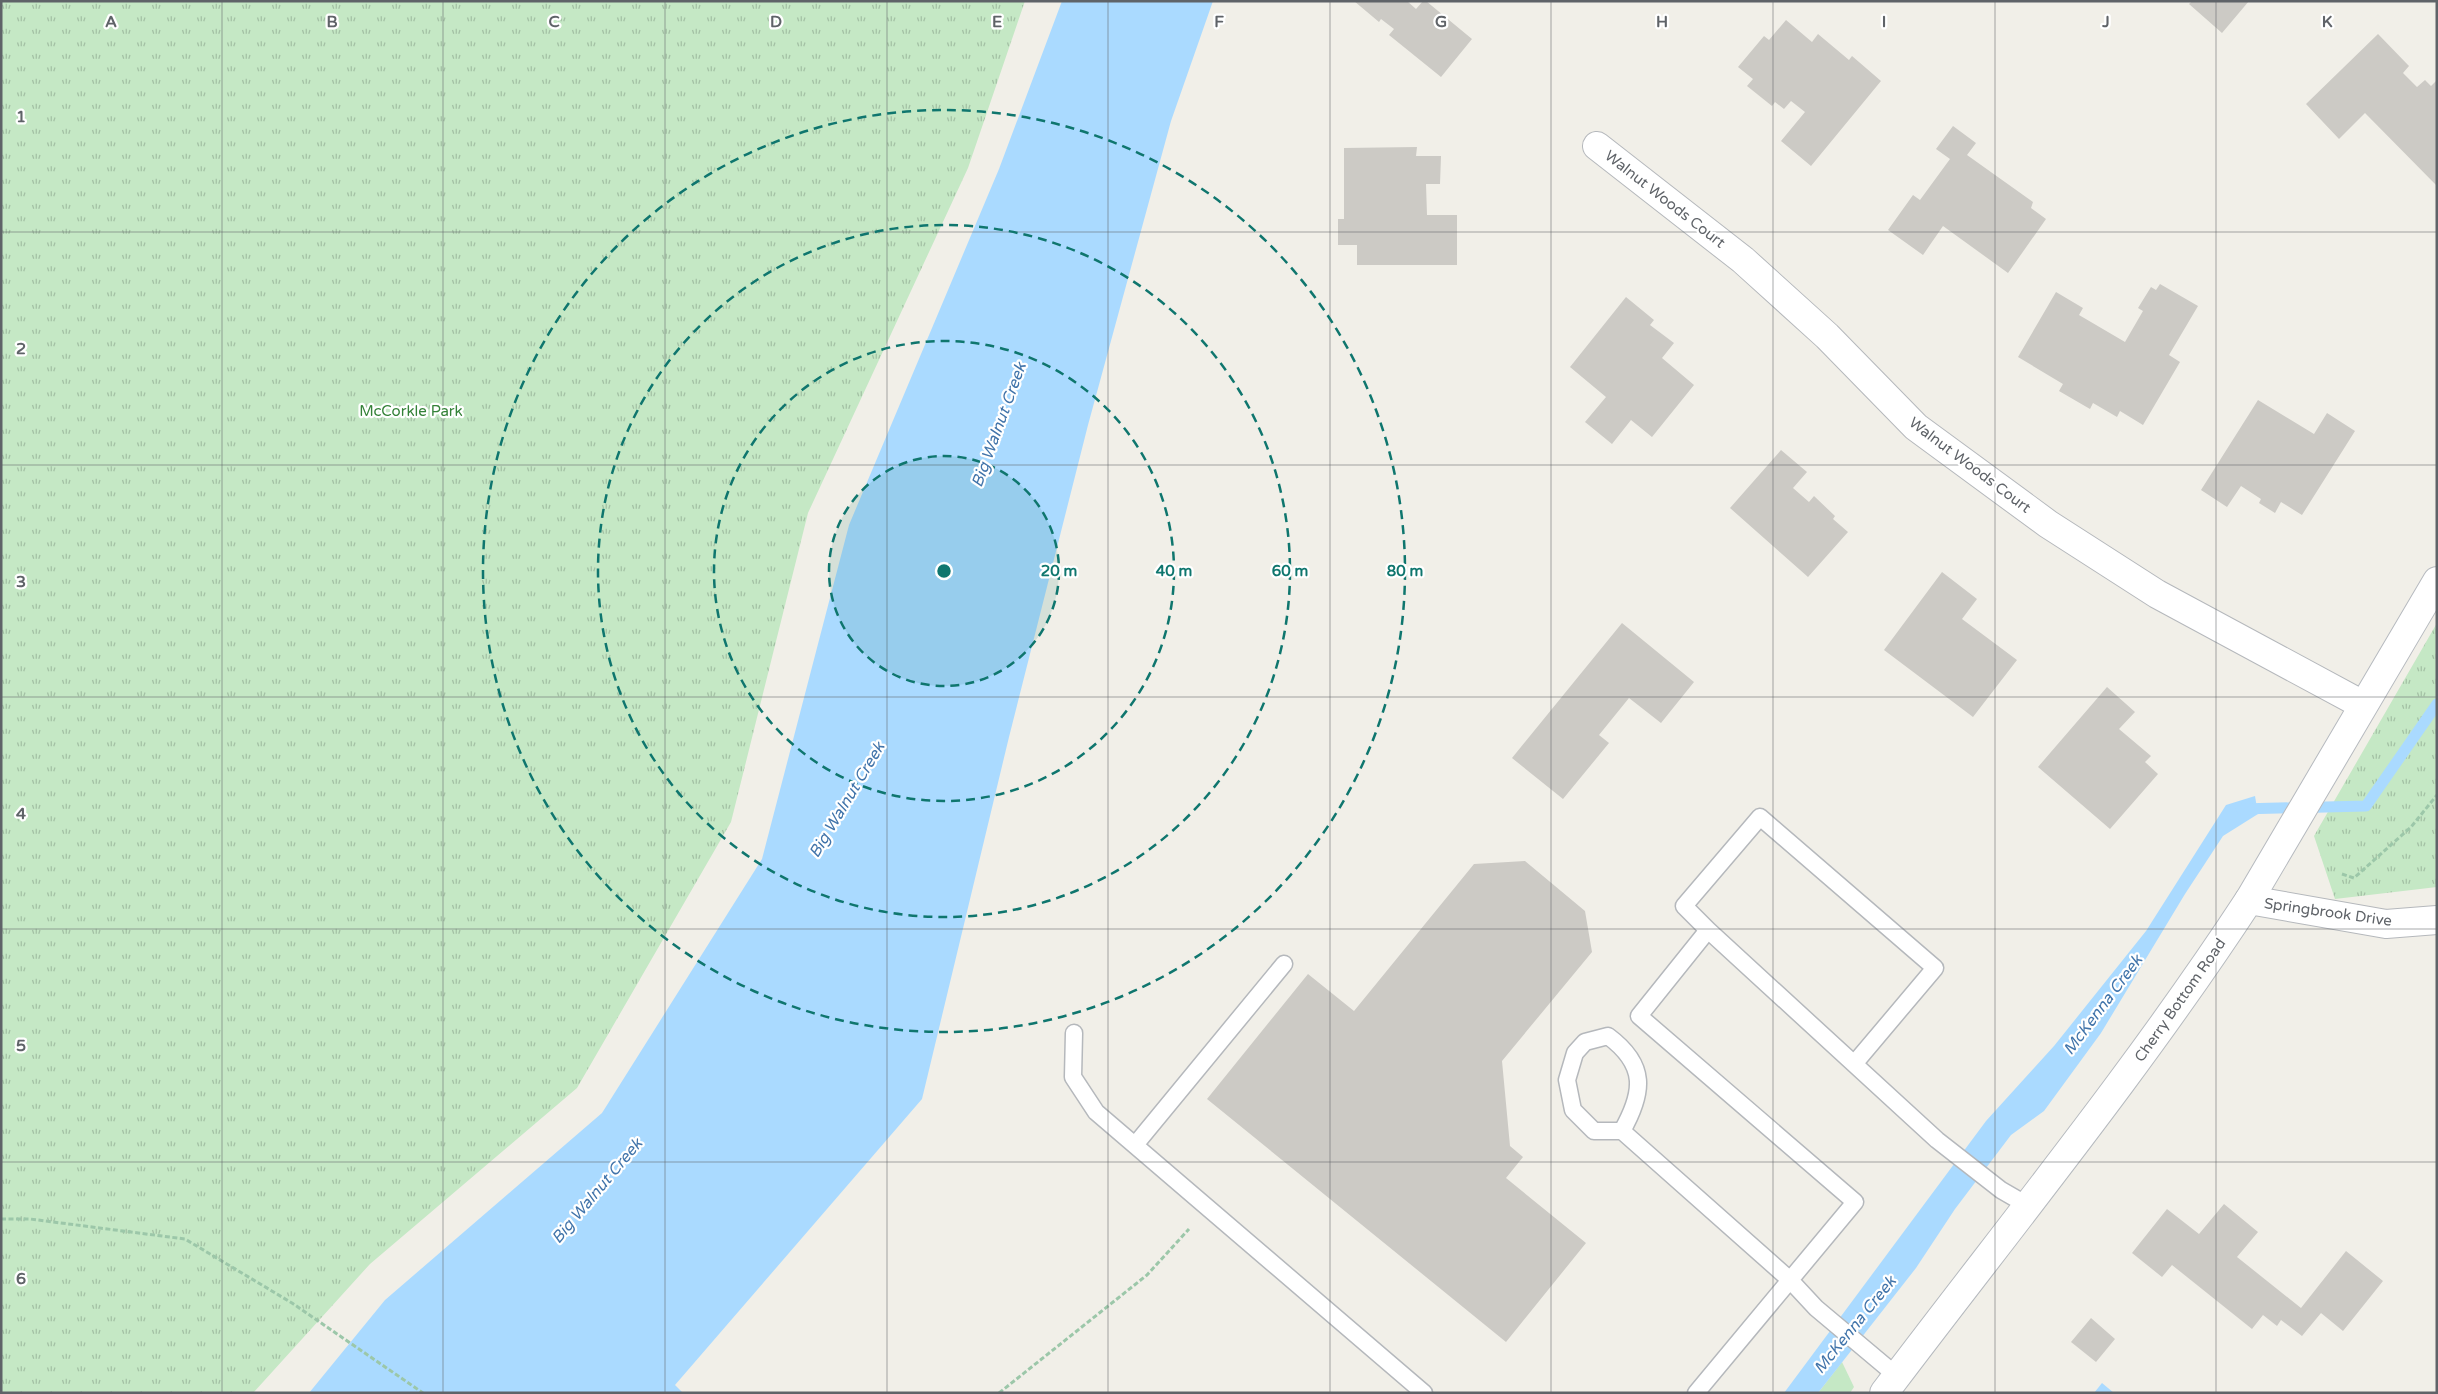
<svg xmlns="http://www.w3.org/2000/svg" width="2438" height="1394" viewBox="0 0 2438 1394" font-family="'Varela Round',sans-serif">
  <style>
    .grass { fill: #c5e8c5 }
    .park { fill: url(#park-tufts) }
    .water { fill: #aadaff }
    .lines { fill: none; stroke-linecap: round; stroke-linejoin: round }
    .stream { stroke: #aadaff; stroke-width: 11 }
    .building { fill: #cccac5 }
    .service-casing { stroke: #b5b8bc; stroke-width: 19 }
    .minor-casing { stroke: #b5b8bc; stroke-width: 30 }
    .secondary-casing { stroke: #b6babf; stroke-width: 30 }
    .path { stroke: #9cc7a9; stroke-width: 3; stroke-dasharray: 5 2.5; stroke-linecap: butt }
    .service { stroke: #fff; stroke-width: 16 }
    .minor { stroke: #fff; stroke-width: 28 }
    .secondary { stroke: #fff; stroke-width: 28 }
    .grid { fill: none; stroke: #5f6368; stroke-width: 1; stroke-opacity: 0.55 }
    .ring { fill: none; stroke: #0f766e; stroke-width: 2.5; stroke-dasharray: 9 6 }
    .labels { text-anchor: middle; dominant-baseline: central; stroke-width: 4.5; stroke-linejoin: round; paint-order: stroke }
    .street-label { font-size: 15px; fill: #5f6368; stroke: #fff }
    .park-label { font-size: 15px; fill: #348238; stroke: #fff }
    .water-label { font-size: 16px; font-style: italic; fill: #4174aa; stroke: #fff }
    .grid-label { font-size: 16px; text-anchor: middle; font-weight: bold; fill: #5f6368; stroke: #fff; stroke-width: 4.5; stroke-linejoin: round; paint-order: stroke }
    .centre { fill: #0f766e; stroke: #fff; stroke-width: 2.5 }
    .ring-label { font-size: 15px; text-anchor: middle; font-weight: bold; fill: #0f766e; stroke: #fff; stroke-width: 4.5; stroke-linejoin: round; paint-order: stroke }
  </style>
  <defs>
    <pattern id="park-tufts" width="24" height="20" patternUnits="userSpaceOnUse" patternTransform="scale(1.25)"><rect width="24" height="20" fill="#c5e8c5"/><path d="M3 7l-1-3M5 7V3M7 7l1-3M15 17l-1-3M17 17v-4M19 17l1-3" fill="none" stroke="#a3c0a4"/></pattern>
  </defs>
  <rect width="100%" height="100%" fill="#f1efe8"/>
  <path class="grass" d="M1842 1362 1854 1387 1850 1393H1818Z"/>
  <path class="park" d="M1 1H1025L968 168 808 513 731 822 577 1088 370 1264 253 1393H1Z
    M2437 623V887L2335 899 2314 836Z"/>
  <path class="water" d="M1062 1H1213L1171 121 1088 425 1009 737 922 1099 675 1385 683 1393H309L385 1300 602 1113 762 859 849 525 999 169Z
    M2255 796 2258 814 2223 836 2185 894 2101 1033 2044 1111 2011 1135 1955 1209 1916 1268 1818 1393H1784L1986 1121 2054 1046 2146 931 2226 805Z
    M2102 1383 2114 1393H2094Z"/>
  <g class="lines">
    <path class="stream" d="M2241 809 2366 806 2437 704"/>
  </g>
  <path class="building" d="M1354 1H1407L1416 9 1423 1H1426L1472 39 1441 77 1389 35 1394 29 1381 19 1379 22Z
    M2192 1H2249L2222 33 2189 4Z
    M1786 20 1812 42 1818 34 1849 60 1852 56 1881 81 1811 166 1781 141 1805 112 1791 101 1784 109 1775 102 1772 106 1747 86 1753 79 1738 67 1764 36 1769 40Z
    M2378 34 2409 66 2403 73 2417 87 2425 80 2431 86 2437 80V186L2365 113 2339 139 2306 104Z
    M1953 126 1976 143 1967 155 2033 202 2031 208 2046 219 2008 273 1943 226 1923 255 1888 230 1913 195 1920 200 1950 159 1936 149Z
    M1417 147 1416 156H1441L1440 184H1426L1427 215H1457V265H1357V245H1338V219H1344V148Z
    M2160 284 2198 306 2169 355 2180 362 2143 425 2120 411 2117 417 2093 403 2090 409 2059 391 2063 384 2018 357 2056 292 2083 308 2079 315 2125 342 2143 311 2138 308 2151 287 2156 290Z
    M1626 297 1654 320 1650 325 1674 343 1662 358 1694 385 1652 437 1631 420 1612 444 1585 422 1606 397 1570 367Z
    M2258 400 2314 434 2327 413 2355 431 2302 515 2281 502 2275 513 2259 503 2261 499 2241 486 2227 507 2201 490Z
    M1781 450 1807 472 1793 488 1809 502 1814 496 1835 516 1833 519 1848 532 1808 577 1730 508Z
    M1942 572 1977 599 1962 619 2017 660 1973 717 1884 650Z
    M1622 623 1694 682 1661 723 1629 698 1599 735 1609 743 1563 799 1512 758Z
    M2107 687 2135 712 2119 729 2151 756 2145 762 2158 774 2110 829 2038 767Z
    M1525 861 1585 911 1592 952 1502 1061 1510 1146 1523 1157 1506 1178 1586 1243 1506 1342 1207 1099 1308 974 1354 1011 1474 864Z
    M2224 1204 2258 1232 2237 1257 2301 1308 2346 1251 2383 1281 2343 1331 2321 1313 2302 1336 2281 1320 2277 1326 2263 1315 2252 1329 2172 1265 2162 1277 2132 1253 2167 1209 2199 1234Z
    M2091 1318 2115 1339 2096 1362 2071 1342Z"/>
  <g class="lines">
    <g class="service-casing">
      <path id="service" d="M1708 930 1684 906 1760 817 1935 968 1854 1064
        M1074 1033 1073 1077 1096 1112 1424 1393
        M1622 1131C1644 1092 1647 1065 1608 1036L1585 1042 1575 1053 1567 1080 1573 1110 1594 1131H1622L1789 1279 1816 1308 1897 1376
        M1135 1145 1284 964
        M1696 1393 1855 1202 1639 1016 1708 930 1937 1140 2001 1190 2027 1205"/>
    </g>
    <g class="minor-casing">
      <path id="minor" d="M1597 146 1743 260 1827 336 1916 427 2048 524 2157 594 2363 705
        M2249 900 2386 924 2437 920"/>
    </g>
    <g class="secondary-casing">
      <path id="secondary" d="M1884 1393C2007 1230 2137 1071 2249 900L2437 581"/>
    </g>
    <path class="path" d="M2342 874 2354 878 2411 827 2437 795
      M1 1219H30L185 1239 292 1303 423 1393
      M999 1393 1147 1275 1189 1229"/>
    <use href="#service" class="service"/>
    <use href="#minor" class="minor"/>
    <use href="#secondary" class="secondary"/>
  </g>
  <path class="grid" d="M222 1V1393M443 1V1393M665 1V1393M887 1V1393M1108 1V1393M1330 1V1393M1551 1V1393M1773 1V1393M1995 1V1393M2216 1V1393M1 232H2437M1 465H2437M1 697H2437M1 929H2437M1 1162H2437"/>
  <circle cx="944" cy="571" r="115" fill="#0f766e" fill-opacity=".12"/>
  <g class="ring">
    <circle cx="944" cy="571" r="115"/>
    <circle cx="944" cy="571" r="230"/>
    <circle cx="944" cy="571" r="346"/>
    <circle cx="944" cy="571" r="461"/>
  </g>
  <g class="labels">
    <g class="street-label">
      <text transform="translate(1665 199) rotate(38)">Walnut Woods Court</text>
      <text transform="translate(1970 465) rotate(37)">Walnut Woods Court</text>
      <text transform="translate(2328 912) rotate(8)">Springbrook Drive</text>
      <text transform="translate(2180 1000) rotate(-55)">Cherry Bottom Road</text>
    </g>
    <g class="park-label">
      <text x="411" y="411">McCorkle Park</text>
    </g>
    <g class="water-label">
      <text transform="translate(999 425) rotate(-70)">Big Walnut Creek</text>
      <text transform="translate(847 800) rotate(-59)">Big Walnut Creek</text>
      <text transform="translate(2103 1005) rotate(-53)">McKenna Creek</text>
      <text transform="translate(597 1191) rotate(-50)">Big Walnut Creek</text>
      <text transform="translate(1855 1325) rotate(-51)">McKenna Creek</text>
    </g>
  </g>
  <g class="grid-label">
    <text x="111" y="27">A</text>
    <text x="332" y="27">B</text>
    <text x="554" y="27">C</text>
    <text x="776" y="27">D</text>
    <text x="997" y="27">E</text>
    <text x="1219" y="27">F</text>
    <text x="1441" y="27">G</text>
    <text x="1662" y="27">H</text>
    <text x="1884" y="27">I</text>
    <text x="2106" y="27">J</text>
    <text x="2327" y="27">K</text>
    <text x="21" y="122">1</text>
    <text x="21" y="354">2</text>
    <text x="21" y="587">3</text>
    <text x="21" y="819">4</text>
    <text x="21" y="1051">5</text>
    <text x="21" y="1284">6</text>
  </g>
  <circle cx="944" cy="571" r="8" class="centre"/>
  <g class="ring-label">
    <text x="1059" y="576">20 m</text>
    <text x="1174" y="576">40 m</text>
    <text x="1290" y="576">60 m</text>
    <text x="1405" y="576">80 m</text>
  </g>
  <rect width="2438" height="1394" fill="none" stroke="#5f6368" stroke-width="5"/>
</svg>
